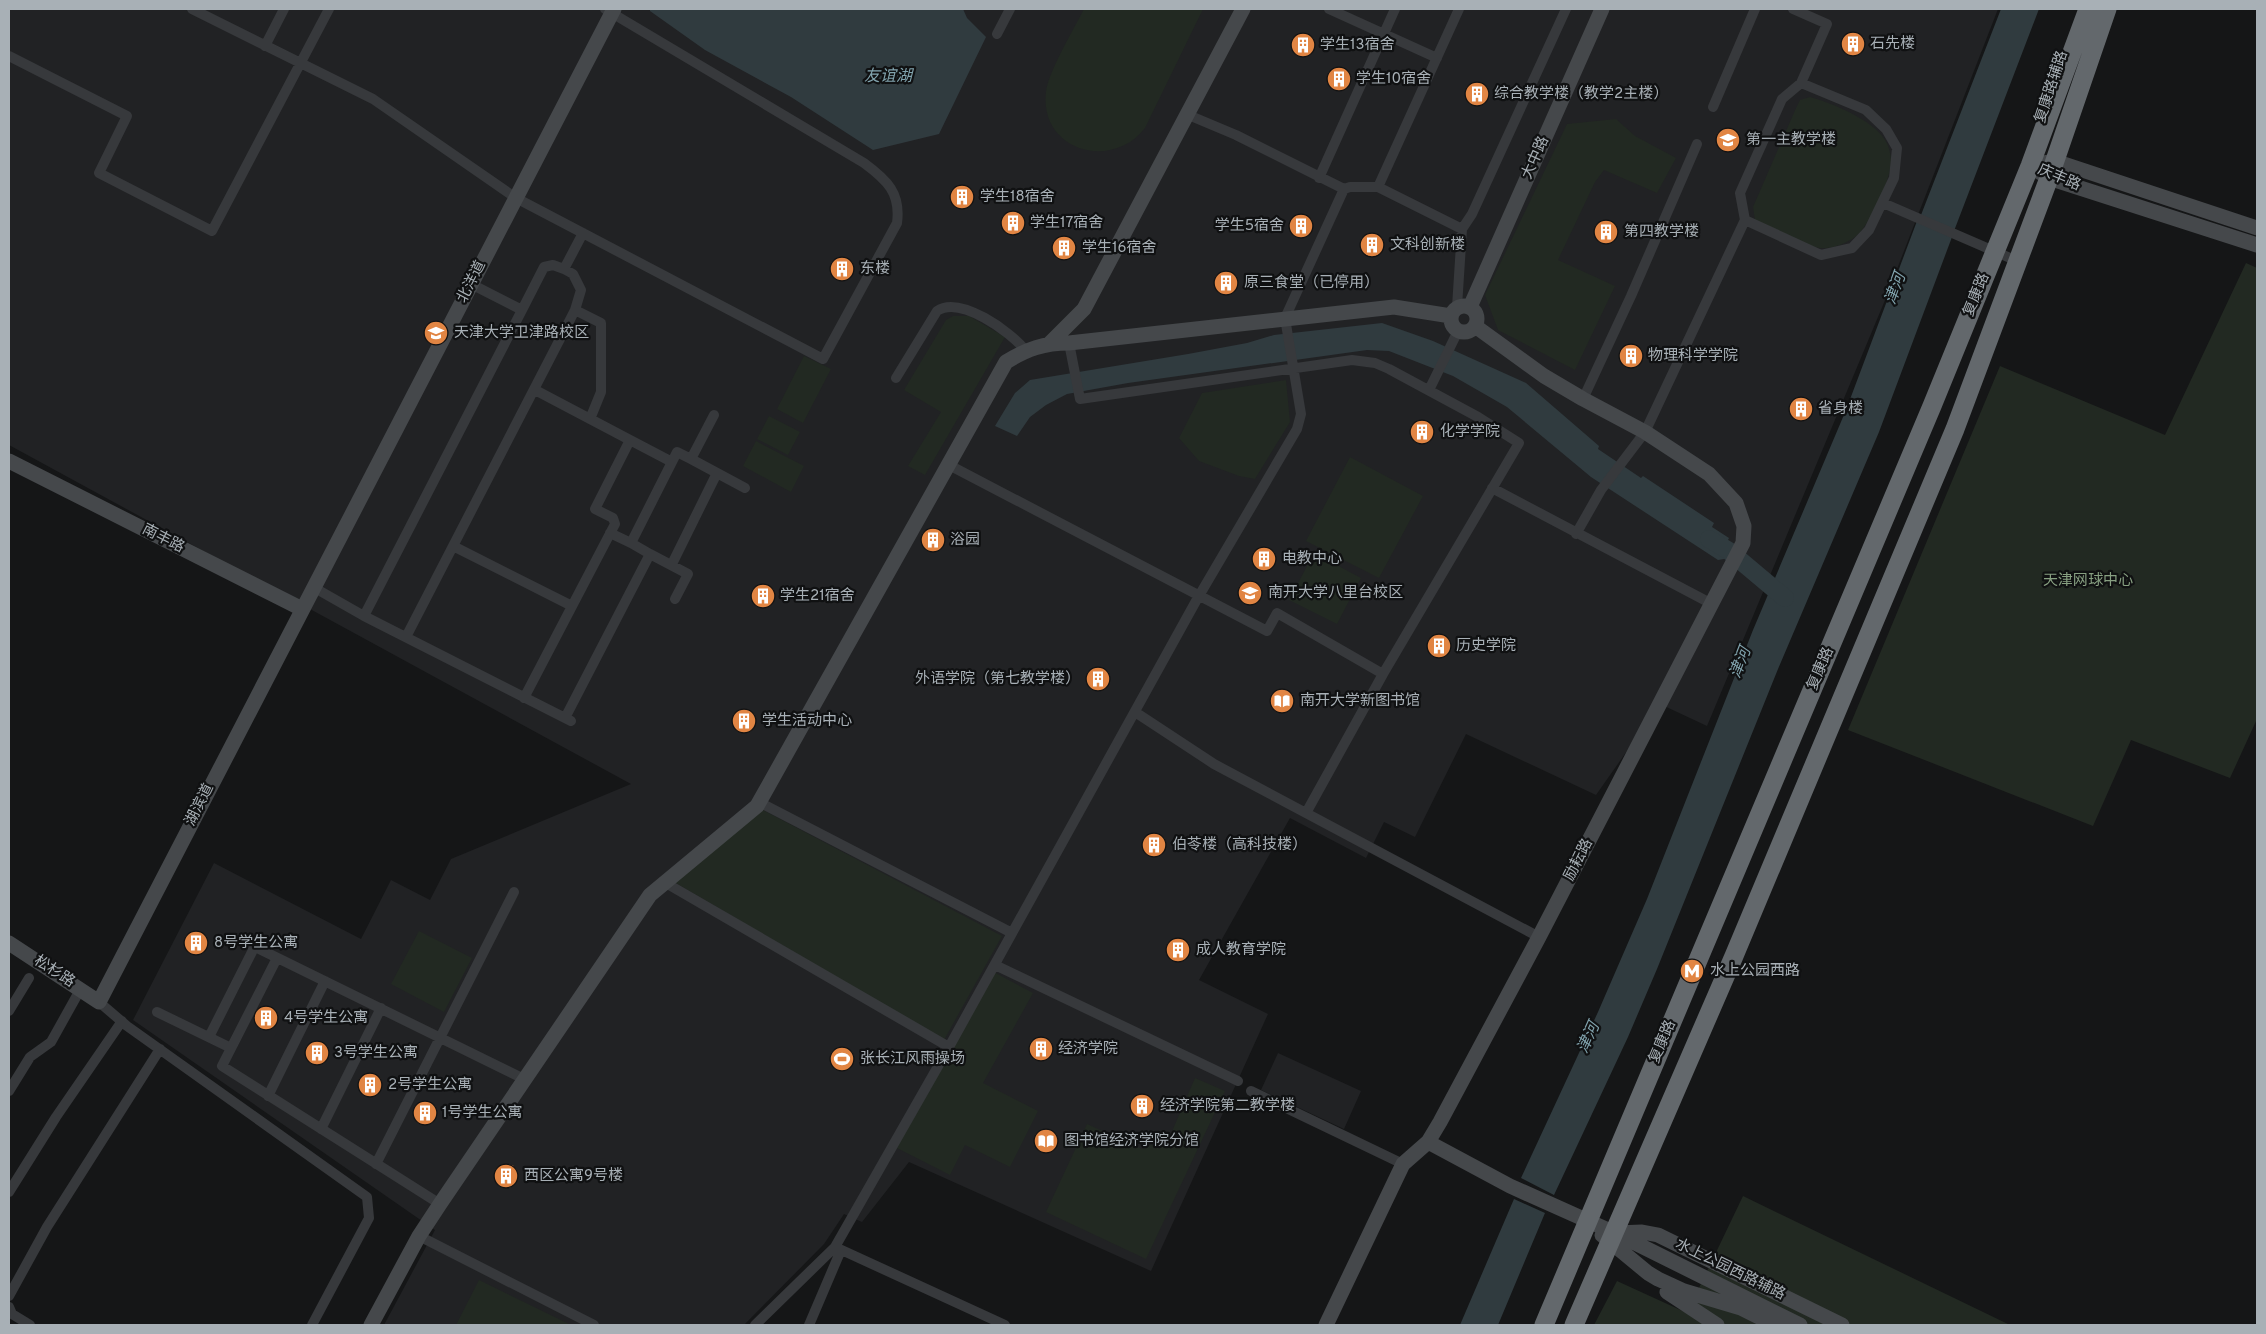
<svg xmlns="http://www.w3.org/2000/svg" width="2266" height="1334" viewBox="0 0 2266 1334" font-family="Overpass,'Noto Sans SC',sans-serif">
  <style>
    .built { fill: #212224 }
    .green { fill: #222922 }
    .water { fill: #303b3f }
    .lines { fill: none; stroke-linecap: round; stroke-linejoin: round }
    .river { stroke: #303b3f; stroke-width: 18 }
    .street { stroke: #37393c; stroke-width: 10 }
    .secondary { stroke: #45484b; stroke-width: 15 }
    .highway { stroke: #63686c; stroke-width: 19 }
    .labels { text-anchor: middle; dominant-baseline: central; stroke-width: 4.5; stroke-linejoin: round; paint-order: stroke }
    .poi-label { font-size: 15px; fill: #a8b0b6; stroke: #101112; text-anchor: start }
    .street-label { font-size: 15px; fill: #a8b0b6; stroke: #101112 }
    .park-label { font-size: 15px; fill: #879f81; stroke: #101112 }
    .water-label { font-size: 16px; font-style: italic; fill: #82a4ae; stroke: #101112 }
  </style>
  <rect width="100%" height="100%" fill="#151617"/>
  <path class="built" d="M9 9H1998L1883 305 1707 726 1660 704 1596 795 1466 734 1415 837 1384 822 1366 858 1290 818 1199 980 1268 1014 1151 1271 909 1162 862 1222 844 1214 824 1244 744 1325H384L435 1230 133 1020 214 863 361 939 391 880 430 900 451 859 631 784 9 445Z
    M1278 1053 1361 1091 1344 1129 1261 1090Z"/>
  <path class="green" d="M1084 9H1203L1145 128C1111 172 1039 150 1046 92 1048 72 1074 29 1084 9Z
    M1810 97C1832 103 1873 120 1885 140 1889 146 1891 155 1891 162 1890 181 1870 226 1855 237 1848 242 1835 248 1826 248 1806 250 1774 229 1755 220L1753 207 1796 108 1800 100Z
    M1616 119 1635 136 1676 158 1657 193 1604 170 1595 182 1558 260 1615 286 1575 370 1498 330 1485 295 1567 124Z
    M2246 263 2257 268V719L2230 778 2131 740 2093 826 1848 730 2000 366 2165 435Z
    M953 316H969L1005 337 925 475 908 466 941 412 904 390 946 320Z
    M804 356 831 369 803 423 777 409Z
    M1286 380 1290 422 1255 479 1239 476 1199 461 1179 438 1202 393Z
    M769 416 800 432 788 455 757 439Z
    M756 441 804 466 791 492 743 466Z
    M1350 457 1423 496 1379 578 1306 541Z
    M1314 553 1361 578 1337 624 1289 600Z
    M759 808 1002 936 944 1040 674 882Z
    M419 931 472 958 444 1012 391 984Z
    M990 970 1033 993 983 1083 1038 1111 1010 1167 965 1145 950 1175 893 1146Z
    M1195 1078 1225 1091 1146 1259 1046 1212 1087 1124 1142 1149 1170 1136Z
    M1743 1196 2010 1325H1594L1617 1281 1687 1313Z
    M479 1280 571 1325H456Z"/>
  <path class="water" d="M650 9H963L967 18 986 37 939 134 873 150 791 97 705 50 650 11Z
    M2001 9H2039L1954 231 1921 215Z
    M1917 221 1952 237 1879 432 1778 669 1657 969 1628 1037 1554 1195 1521 1178 1598 1012 1647 899 1753 630 1846 410Z
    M1382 323 1433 341 1526 383 1599 446 1598 449 1641 478 1643 476 1714 523 1712 527 1729 538C1725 545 1730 550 1724 559L1718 560 1591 477 1507 407 1453 376 1389 351 1367 350 1128 383 1067 394 1046 405 1030 417 1017 436 995 426 1015 393 1030 380 1188 354 1247 343 1274 335Z
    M1514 1199 1545 1213 1498 1325H1460Z"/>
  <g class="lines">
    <path class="river" d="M1709 539 1729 551 1785 598"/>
    <path class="street" d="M192 9 373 99 516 198 823 359 897 223C901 193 887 180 864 163L605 9
      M1329 9 1437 58
      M1793 9 1827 24 1801 83
      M997 34 1010 9
      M265 46 284 9
      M9 56 127 116 99 173 212 231 329 9
      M1801 83 1866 110 1886 129 1897 148 1894 178 1869 230 1852 248 1821 255 1745 220 1740 193 1782 99Z
      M1713 107 1755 9
      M1186 114 1236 135 1344 189
      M1319 178 1395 9
      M1378 187 1459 9
      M1883 203 2017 261
      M1462 229 1472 214 1566 9
      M583 233 564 269 573 274 581 290 575 310 601 323V392L590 419
      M522 310 544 267 553 265 564 269
      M1069 343 1080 399 1352 360 1375 363 1389 369 1478 417 1519 443 1383 674 1306 813
      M896 378 937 311C960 295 1011 332 1025 350
      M1429 390 1458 331
      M537 391 630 440
      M1583 399 1631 296 1697 144
      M691 459 745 488
      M949 465 1267 631 1277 613 1383 674
      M1492 488 1712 604
      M610 533 631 543
      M1576 534 1601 490 1645 432 1745 220
      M453 546 572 606
      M650 554 688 574 675 599
      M672 564 717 473
      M313 587 364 616 571 721
      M364 616 522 310 471 284
      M406 637 575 310
      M524 698 615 524 613 518 595 509 630 440 672 462
      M1135 712 1214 764 1539 937
      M565 718 650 554 631 543 677 452 691 459 714 415
      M759 802 1012 933
      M664 882 949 1047
      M239 939 524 1079
      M277 958 222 1066 440 1204
      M995 965 1238 1081
      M99 1002 127 1026 367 1197 369 1218 312 1325
      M9 1011 29 978
      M157 1012 231 1048
      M209 1037 255 946
      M9 1091 30 1057 51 1042 80 990
      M1251 1091 1403 1164
      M268 1096 325 981
      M321 1129 381 1008
      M376 1164 514 892
      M9 1192 56 1117 122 1021
      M419 1236 594 1325
      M835 1247 1005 1325
      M9 1296 47 1227 160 1049
      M9 1307 12 1314 30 1325
      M755 1325 835 1247 949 1047 1196 601 1297 429 1301 414 1285 318 1344 189 1350 187H1378L1462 229 1457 307
      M809 1325 841 1250"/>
    <path class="secondary" d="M2044 163 2055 161 2257 228
      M2030 166 2049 178 2257 245
      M1451 319a13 13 0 1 1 26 0a13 13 0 1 1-26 0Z
      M1470 307 1602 9
      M1050 343 1084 309 1243 9
      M9 461 302 609
      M9 943 99 1002 614 9
      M1428 1142 1510 1186 1615 1233 1800 1325
      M1616 1233 1642 1232 1658 1235 1842 1325
      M1602 1235 1648 1273 1658 1279 1684 1291 1741 1308 1775 1325
      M1667 1292 1717 1325
      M371 1325 419 1236 440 1204 650 895 757 806 1006 362C1027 349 1044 343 1069 343L1394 307 1451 316
      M1326 1325 1403 1164 1428 1142 1440 1122 1539 937 1743 543 1744 526 1736 503 1709 474 1645 432 1583 399 1544 376 1475 326"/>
    <path class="highway" d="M1544 1325 1932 406 2030 166 2088 9
      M1574 1325 1734 956 1955 429 2049 178 2107 9"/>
  </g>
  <defs>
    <g id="building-disc" transform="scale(1.25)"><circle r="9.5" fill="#e18543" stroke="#101112"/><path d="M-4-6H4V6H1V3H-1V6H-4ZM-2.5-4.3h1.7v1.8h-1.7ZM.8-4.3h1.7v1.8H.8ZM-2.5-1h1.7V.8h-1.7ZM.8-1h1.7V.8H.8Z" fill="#fff"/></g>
    <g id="university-disc" transform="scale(1.25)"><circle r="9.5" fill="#e18543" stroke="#101112"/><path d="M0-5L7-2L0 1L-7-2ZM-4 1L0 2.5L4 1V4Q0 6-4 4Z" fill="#fff"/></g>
    <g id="library-disc" transform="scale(1.25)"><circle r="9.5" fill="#e18543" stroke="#101112"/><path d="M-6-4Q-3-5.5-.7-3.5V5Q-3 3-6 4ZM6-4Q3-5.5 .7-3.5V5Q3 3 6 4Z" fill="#fff"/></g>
    <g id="metro-disc" transform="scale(1.25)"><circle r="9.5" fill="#e18543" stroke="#101112"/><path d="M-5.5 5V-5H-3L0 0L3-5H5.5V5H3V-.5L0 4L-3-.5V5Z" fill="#fff"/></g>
    <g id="stadium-disc" transform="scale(1.25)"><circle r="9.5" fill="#e18543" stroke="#101112"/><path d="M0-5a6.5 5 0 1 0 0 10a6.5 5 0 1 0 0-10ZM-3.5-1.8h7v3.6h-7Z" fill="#fff"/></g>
  </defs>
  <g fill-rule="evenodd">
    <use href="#building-disc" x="1853" y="44"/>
    <use href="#building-disc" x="1303" y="45"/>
    <use href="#building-disc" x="1339" y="79"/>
    <use href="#building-disc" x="1477" y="94"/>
    <use href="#university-disc" x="1728" y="140"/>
    <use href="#building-disc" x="962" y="197"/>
    <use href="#building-disc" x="1013" y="223"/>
    <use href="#building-disc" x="1301" y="226"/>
    <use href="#building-disc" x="1606" y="232"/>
    <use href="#building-disc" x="1372" y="245"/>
    <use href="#building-disc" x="1064" y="248"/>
    <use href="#building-disc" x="842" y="269"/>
    <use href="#building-disc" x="1226" y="283"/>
    <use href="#university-disc" x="436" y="333"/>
    <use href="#building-disc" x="1631" y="356"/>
    <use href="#building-disc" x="1801" y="409"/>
    <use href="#building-disc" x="1422" y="432"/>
    <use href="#building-disc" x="933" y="540"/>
    <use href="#building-disc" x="1264" y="559"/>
    <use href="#university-disc" x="1250" y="593"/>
    <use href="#building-disc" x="763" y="596"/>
    <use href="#building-disc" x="1439" y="646"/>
    <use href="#building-disc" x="1098" y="679"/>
    <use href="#library-disc" x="1282" y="701"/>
    <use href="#building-disc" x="744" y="721"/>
    <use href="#building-disc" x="1154" y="845"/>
    <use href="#building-disc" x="196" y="943"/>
    <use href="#building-disc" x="1178" y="950"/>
    <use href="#metro-disc" x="1692" y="971"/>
    <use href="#building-disc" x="266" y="1018"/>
    <use href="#building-disc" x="1041" y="1049"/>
    <use href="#building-disc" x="317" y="1053"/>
    <use href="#stadium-disc" x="842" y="1059"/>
    <use href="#building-disc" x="370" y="1085"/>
    <use href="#building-disc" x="1142" y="1106"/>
    <use href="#building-disc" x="425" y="1113"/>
    <use href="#library-disc" x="1046" y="1141"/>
    <use href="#building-disc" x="506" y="1176"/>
  </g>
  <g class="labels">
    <g class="poi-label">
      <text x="1870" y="44">石先楼</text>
      <text x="1320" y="45">学生13宿舍</text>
      <text x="1356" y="79">学生10宿舍</text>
      <text x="1494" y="94">综合教学楼（教学2主楼）</text>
      <text x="1746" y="140">第一主教学楼</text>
      <text x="980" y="197">学生18宿舍</text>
      <text x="1030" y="223">学生17宿舍</text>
      <text x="1284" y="226" text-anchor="end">学生5宿舍</text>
      <text x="1624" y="232">第四教学楼</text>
      <text x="1390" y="245">文科创新楼</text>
      <text x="1082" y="248">学生16宿舍</text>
      <text x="860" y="269">东楼</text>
      <text x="1244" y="283">原三食堂（已停用）</text>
      <text x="454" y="333">天津大学卫津路校区</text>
      <text x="1648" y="356">物理科学学院</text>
      <text x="1818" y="409">省身楼</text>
      <text x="1440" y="432">化学学院</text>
      <text x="950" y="540">浴园</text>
      <text x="1282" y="559">电教中心</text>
      <text x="1268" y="593">南开大学八里台校区</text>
      <text x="780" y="596">学生21宿舍</text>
      <text x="1456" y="646">历史学院</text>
      <text x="1080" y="679" text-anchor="end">外语学院（第七教学楼）</text>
      <text x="1300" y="701">南开大学新图书馆</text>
      <text x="762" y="721">学生活动中心</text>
      <text x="1172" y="845">伯苓楼（高科技楼）</text>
      <text x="214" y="943">8号学生公寓</text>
      <text x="1196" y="950">成人教育学院</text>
      <text x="1710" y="971">水上公园西路</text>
      <text x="284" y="1018">4号学生公寓</text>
      <text x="1058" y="1049">经济学院</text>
      <text x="334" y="1053">3号学生公寓</text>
      <text x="860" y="1059">张长江风雨操场</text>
      <text x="388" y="1085">2号学生公寓</text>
      <text x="1160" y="1106">经济学院第二教学楼</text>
      <text x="442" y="1113">1号学生公寓</text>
      <text x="1064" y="1141">图书馆经济学院分馆</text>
      <text x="524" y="1176">西区公寓9号楼</text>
    </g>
    <g class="street-label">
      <text transform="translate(2052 87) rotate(-72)">复康路辅路</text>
      <text transform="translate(1536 158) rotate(-66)">大中路</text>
      <text transform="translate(2059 178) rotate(23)">庆丰路</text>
      <text transform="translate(472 282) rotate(-63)">北洋道</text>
      <text transform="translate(1977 295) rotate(-68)">复康路</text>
      <text transform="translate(163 539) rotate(27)">南丰路</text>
      <text transform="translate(1821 669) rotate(-67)">复康路</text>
      <text transform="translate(200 805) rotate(-63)">湖滨道</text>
      <text transform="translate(1579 860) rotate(-63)">励耘路</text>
      <text transform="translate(54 972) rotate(33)">松杉路</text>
      <text transform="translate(1663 1042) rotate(-67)">复康路</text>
      <text transform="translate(1730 1270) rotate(26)">水上公园西路辅路</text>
    </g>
    <g class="park-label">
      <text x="2088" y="581">天津网球中心</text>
    </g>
    <g class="water-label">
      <text x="888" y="77">友谊湖</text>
      <text transform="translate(1896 289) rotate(-70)">津河</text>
      <text transform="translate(1741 663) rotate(-69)">津河</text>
      <text transform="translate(1589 1038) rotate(-66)">津河</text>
    </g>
  </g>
  <rect width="2266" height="1334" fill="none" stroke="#a8b0b6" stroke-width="20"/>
</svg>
